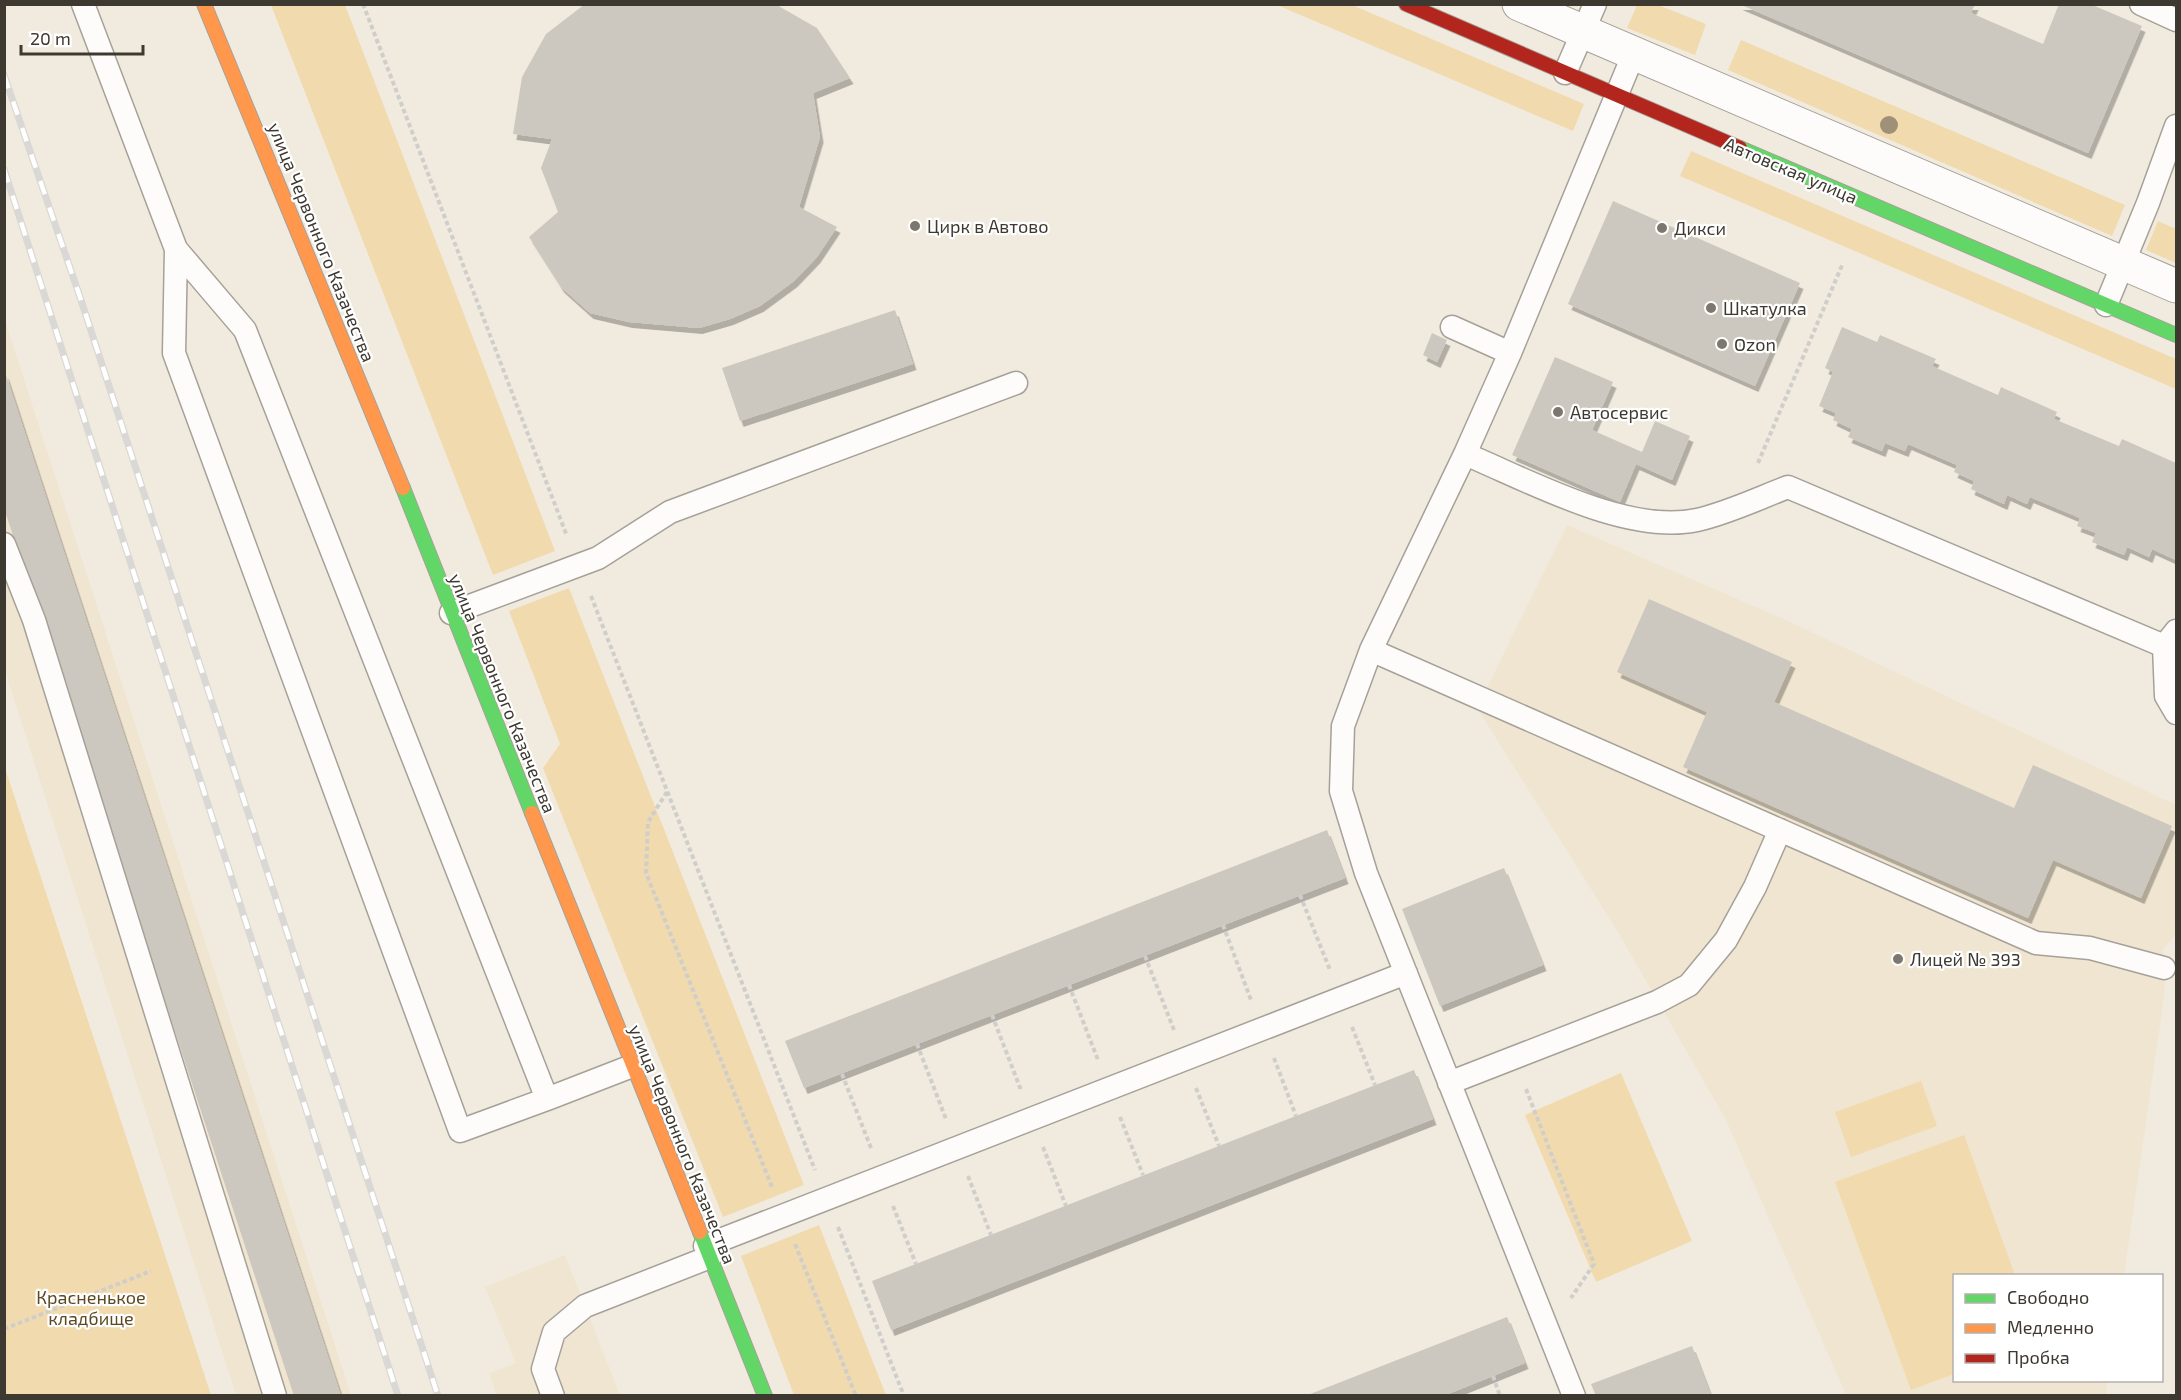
<svg xmlns="http://www.w3.org/2000/svg" width="2181" height="1400" viewBox="0 0 2181 1400" font-family="'Exo 2',sans-serif">
  <style>
    .built { fill: #f0e5d0 }
    .green { fill: #f1daae }
    .building { fill: #cdc8bf; filter: url(#shadow) }
    .lines { fill: none; stroke-linecap: round; stroke-linejoin: round }
    .lane-casing { stroke: #a6a198; stroke-width: 25 }
    .street-casing { stroke: #a6a198; stroke-width: 35 }
    .fast-casing { stroke: #a6a198; stroke-width: 16 }
    .slow-casing { stroke: #a6a198; stroke-width: 16 }
    .jam-casing { stroke: #a6a198; stroke-width: 16 }
    .path { stroke: #cfceca; stroke-width: 4; stroke-dasharray: 4.5 3; stroke-linecap: butt }
    .lane { stroke: #fdfcfa; stroke-width: 22 }
    .street { stroke: #fdfcfa; stroke-width: 33 }
    .fast { stroke: #63d668; stroke-width: 14 }
    .slow { stroke: #ff974d; stroke-width: 14 }
    .jam { stroke: #b3261e; stroke-width: 14 }
    .rail-casing { stroke: #dad8d5; stroke-width: 7 }
    .rail { stroke: #fff; stroke-width: 4.5; stroke-dasharray: 14; stroke-linecap: butt }
    .tree { fill: #9f9177 }
    .poi-dot { fill: #7d776d; stroke: #fff; stroke-width: 2 }
    .labels { text-anchor: middle; dominant-baseline: central; stroke-width: 4.5; stroke-linejoin: round; paint-order: stroke }
    .street-label { font-size: 18px; fill: #3e3930; stroke: #fff }
    .poi-label { font-size: 18px; fill: #3e3930; stroke: #fff; text-anchor: start }
    .park-label { font-size: 18px; fill: #5c4822; stroke: #fff }
  </style>
  <defs>
    <filter id="shadow"><feDropShadow dx="3.5" dy="6" stdDeviation="0" flood-color="#0004"/></filter>
  </defs>
  <rect width="100%" height="100%" fill="#f1ebdf"/>
  <path class="built" d="M4 317 351 1395H236L5 671Z
    M1567 525 1786 620 2176 805V934L2163 950 2165 990 2124 1275 1954 1276V1380L2108 1381 2106 1395H1846L1725 1118 1616 929 1477 708Z
    M565 1255 620 1395H497L489 1374 516 1363 485 1287Z"/>
  <path class="green" d="M271 5H345L555 551 493 575Z
    M1277 5H1352L1584 104 1573 131Z
    M1637 5H1658L1706 24 1695 55 1627 28Z
    M1741 40 2125 205 2112 236 1728 70Z
    M1691 151 2176 359V389L1680 176Z
    M2158 221 2176 229V263L2146 250Z
    M569 588 804 1185 723 1217 543 768 560 744 509 611Z
    M4 768H5L211 1395H5Z
    M1621 1073 1692 1241 1596 1282 1525 1115Z
    M1921 1081 1937 1126 1851 1157 1835 1112Z
    M1964 1135 2015 1275 1954 1276V1374L1911 1390 1835 1182Z
    M819 1225 886 1395H794L741 1256Z"/>
  <path class="building" d="M585 4H775L817 28 850 78 813 93 820 137 799 207 837 227 817 257 794 281 760 306 730 319 699 328 629 322 590 313 561 287 529 237 558 212 541 168 552 139 513 134 522 77 546 34Z
    M1739 4H1975L1971 13 2043 44 2059 4H2090L2142 26 2088 153Z
    M1613 201 1800 283 1755 386 1568 304Z
    M895 310 913 364 740 421 722 368Z
    M1842 327 1877 342 1880 335 1936 359 1932 366 1998 395 2001 387 2057 412 2054 419 2119 446 2122 439 2176 463V560L2152 549 2149 557 2127 547 2124 555 2092 542 2096 533 2077 526 2080 518 2030 497 2027 504 2007 495 2004 504 1971 489 1974 481 1954 472 1957 465 1908 444 1905 451 1885 443 1882 451 1848 437 1852 429 1833 420 1836 413 1819 406 1833 372 1825 368Z
    M1432 333 1447 340 1437 362 1423 355Z
    M1555 357 1613 382 1592 430 1642 452 1655 421 1690 436 1672 480 1636 464 1620 502 1512 455Z
    M5 372 341 1396H294L4 508Z
    M1649 599 1792 662 1774 702 2014 808 2033 765 2172 826 2141 898 2053 860 2028 918 1683 767 1707 712 1617 672Z
    M1327 830 1345 878 804 1088 785 1041Z
    M1504 868 1543 965 1440 1006 1402 909Z
    M1414 1070 1433 1119 891 1330 872 1281Z
    M1507 1317 1525 1363 1493 1376 1443 1396H1305Z
    M1692 1346 1711 1396H1596L1591 1384Z"/>
  <g class="lines">
    <g class="lane-casing">
      <path id="lane" d="M83 4 176 249 245 330 547 1099 632 1066
        M2141 4 2176 20
        M1565 73 1595 4
        M176 249 174 353 460 1131 547 1099
        M2106 305 2148 203 2176 126
        M1452 327 1510 353
        M1465 454C1530 481 1627 535 1697 520 1728 513 1759 498 1788 487L2164 646
        M4 544 34 620 275 1396
        M451 613 598 558 670 512 1016 383
        M2176 631 2164 646 2166 696 2176 713
        M1371 650 2036 943 2090 948 2164 968
        M1449 1083 1657 1002 1689 985 1726 940 1755 887 1780 830
        M705 1246 1406 973
        M553 1396 543 1369 554 1332 585 1306 710 1257
        M1574 1396 1366 873 1341 791 1343 726 1371 650 1465 454 1510 353 1634 53"/>
    </g>
    <g class="street-casing">
      <path id="street" d="M1519 4 2176 286"/>
    </g>
    <g class="fast-casing">
      <path id="fast" d="M1740 148 2176 335
        M403 488 532 813
        M700 1232 765 1396"/>
    </g>
    <g class="slow-casing">
      <path id="slow" d="M204 4 403 488
        M532 813 700 1232"/>
    </g>
    <g class="jam-casing">
      <path id="jam" d="M1406 4 1740 148"/>
    </g>
    <path class="path" d="M363 4 567 536
      M1758 463 1843 263
      M591 596 815 1170
      M667 792 648 822 646 873 772 1187
      M1300 895 1330 970
      M1223 925 1251 1000
      M1145 956 1174 1030
      M1069 985 1098 1060
      M992 1015 1021 1090
      M1352 1027 1375 1085
      M917 1044 946 1119
      M1274 1058 1296 1116
      M842 1074 871 1148
      M1196 1088 1219 1146
      M1526 1089 1594 1264 1571 1298
      M1120 1117 1143 1175
      M1043 1147 1066 1206
      M968 1176 991 1235
      M893 1206 916 1264
      M838 1227 904 1396
      M795 1244 856 1396
      M4 1329 151 1271
      M1493 1376 1500 1396"/>
    <use href="#lane" class="lane"/>
    <use href="#street" class="street"/>
    <use href="#fast" class="fast"/>
    <use href="#slow" class="slow"/>
    <use href="#jam" class="jam"/>
    <g class="rail-casing">
      <path id="rail" d="M4 75 80 297 438 1396
        M4 169 398 1396"/>
    </g>
    <use href="#rail" class="rail"/>
  </g>
  <circle class="tree" cx="1889" cy="125" r="9"/>
  <g class="poi-dot">
    <circle cx="915" cy="226" r="6"/>
    <circle cx="1662" cy="228" r="6"/>
    <circle cx="1711" cy="308" r="6"/>
    <circle cx="1722" cy="344" r="6"/>
    <circle cx="1558" cy="412" r="6"/>
    <circle cx="1898" cy="959" r="6"/>
  </g>
  <g class="labels">
    <g class="street-label">
      <text transform="translate(1791 170) rotate(23)">Автовская улица</text>
      <text transform="translate(322 242) rotate(68)">улица Червонного Казачества</text>
      <text transform="translate(503 693) rotate(68)">улица Червонного Казачества</text>
      <text transform="translate(683 1144) rotate(68)">улица Червонного Казачества</text>
    </g>
    <g class="poi-label">
      <text x="927" y="226">Цирк в Автово</text>
      <text x="1674" y="228">Дикси</text>
      <text x="1723" y="308">Шкатулка</text>
      <text x="1734" y="344">Ozon</text>
      <text x="1570" y="412">Автосервис</text>
      <text x="1910" y="959">Лицей № 393</text>
    </g>
    <g class="park-label">
      <text x="91" y="1297">Красненькое<tspan x="91" dy="21">кладбище</tspan></text>
    </g>
  </g>
  <rect width="2181" height="1400" fill="none" stroke="#3e3930" stroke-width="12"/>
  <rect x="1953" y="1274" width="210" height="108" fill="#ffffff" stroke="#b2b0ac" stroke-width="1.5"/>
  <rect x="1965" y="1294" width="30" height="9" fill="#63d668" stroke="#b2b0ac" stroke-width="1.5"/>
  <text x="2007" y="1304" font-size="18" fill="#3e3930">Свободно</text>
  <rect x="1965" y="1324" width="30" height="9" fill="#ff974d" stroke="#b2b0ac" stroke-width="1.5"/>
  <text x="2007" y="1334" font-size="18" fill="#3e3930">Медленно</text>
  <rect x="1965" y="1354" width="30" height="9" fill="#b3261e" stroke="#b2b0ac" stroke-width="1.5"/>
  <text x="2007" y="1364" font-size="18" fill="#3e3930">Пробка</text>
  <path d="M21 45v9h122v-9" fill="none" stroke="#3e3930" stroke-width="3"/>
  <text x="30" y="45" font-size="18" fill="#3e3930" stroke="#ffffff" stroke-width="4.5" paint-order="stroke">20 m</text>
</svg>
